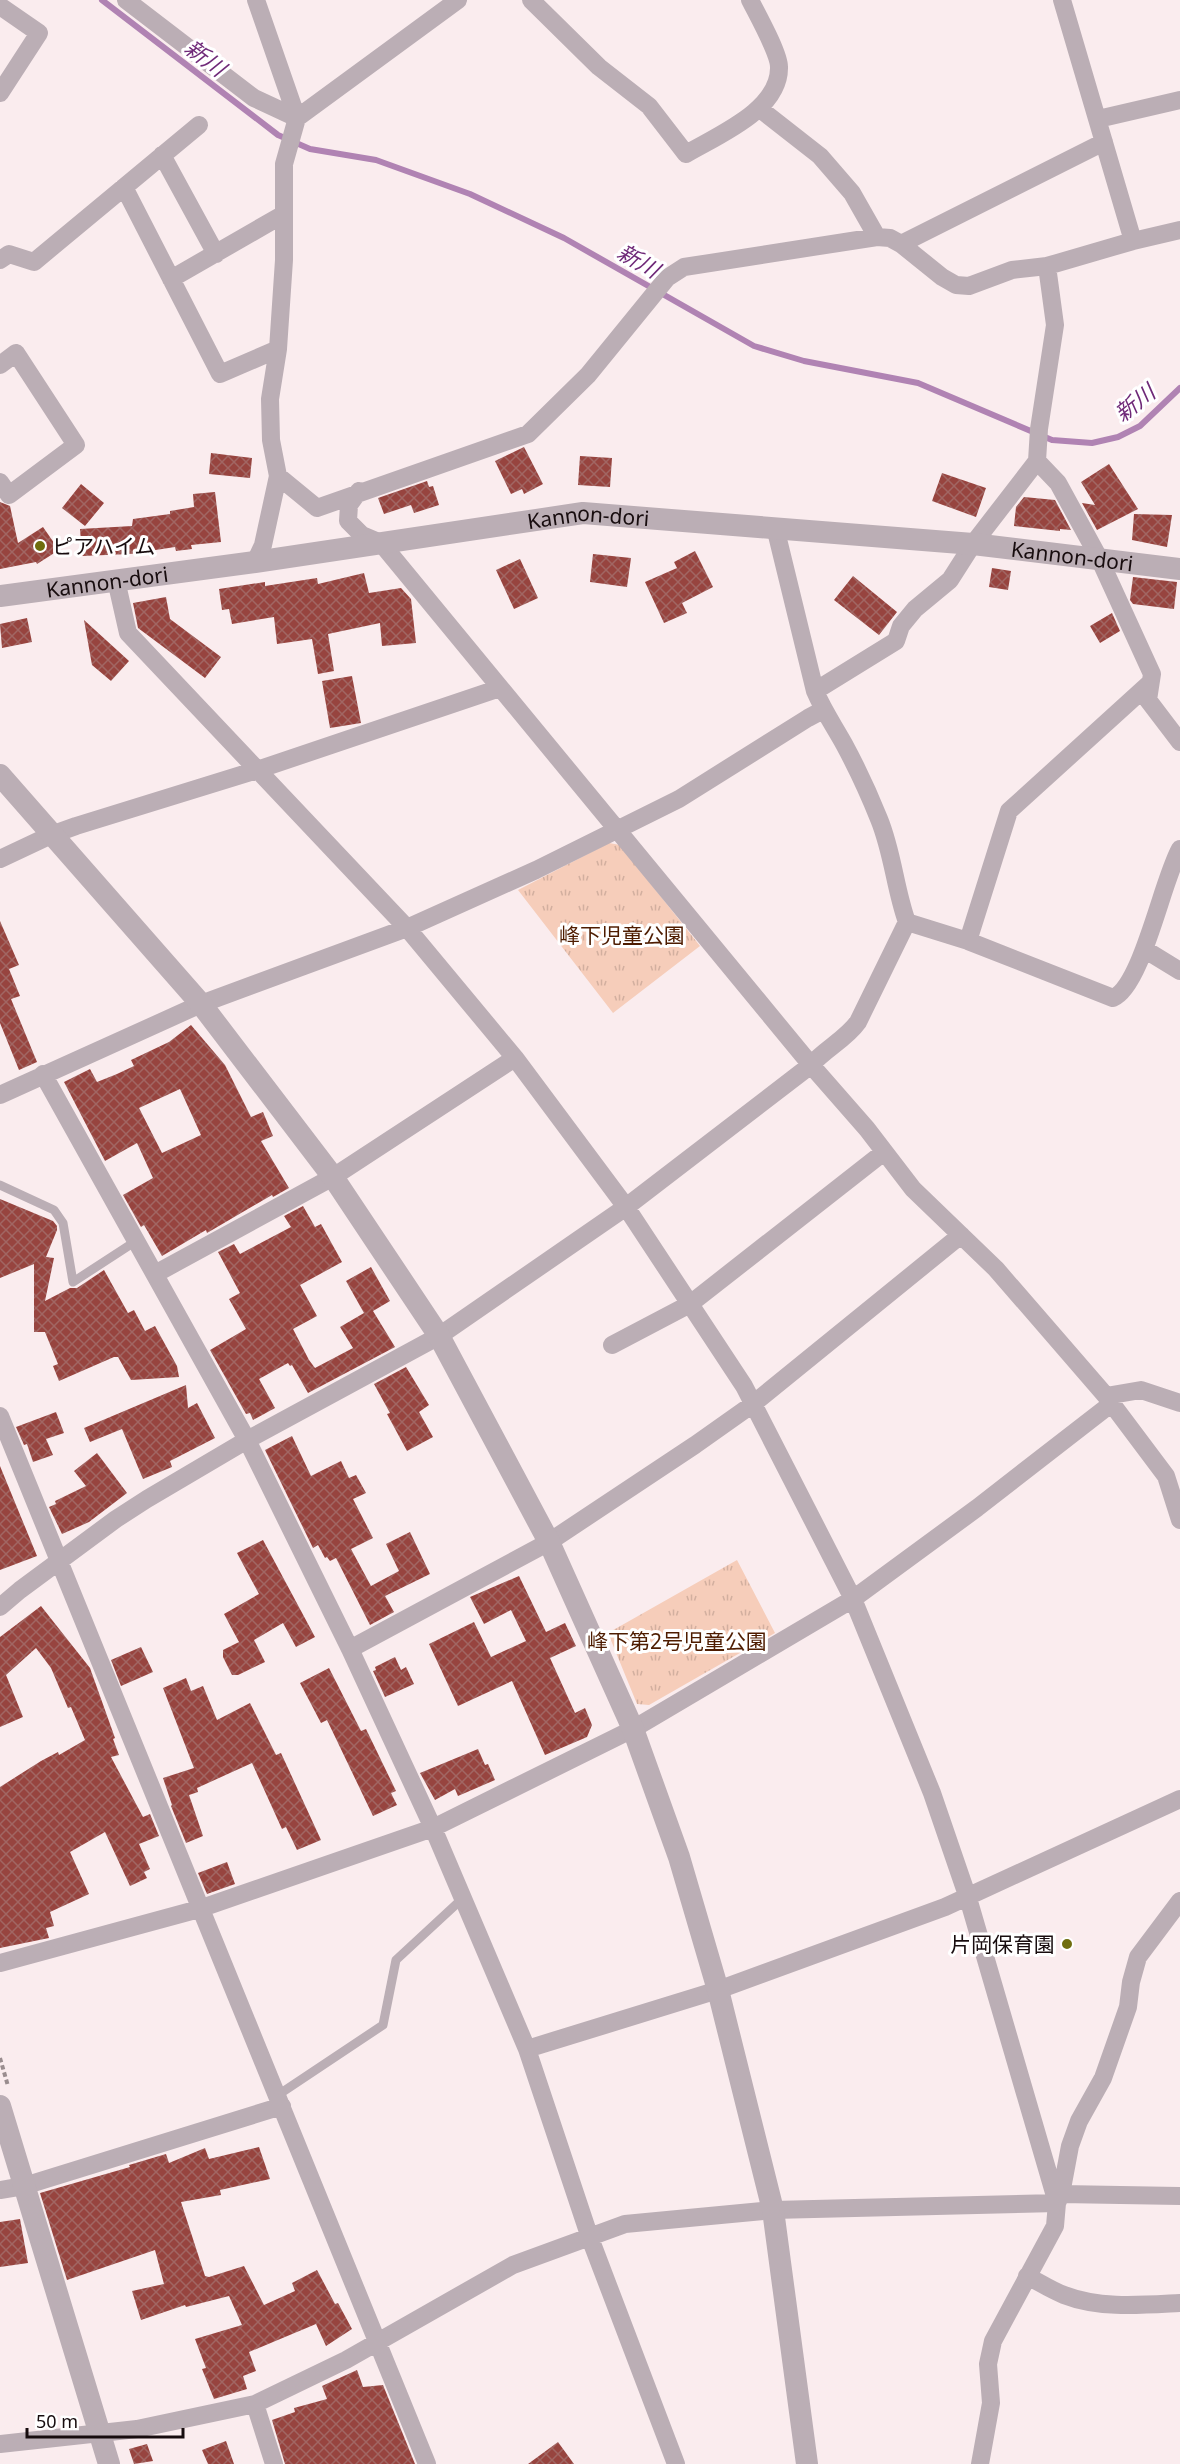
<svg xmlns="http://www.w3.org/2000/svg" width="1180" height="2464" viewBox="0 0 1180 2464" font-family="'Noto Sans','Noto Sans JP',sans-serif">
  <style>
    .park { fill: url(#park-tufts) }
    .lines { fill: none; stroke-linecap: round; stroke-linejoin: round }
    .stream { stroke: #b083b3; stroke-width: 6 }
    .building { fill: url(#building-cross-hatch); fill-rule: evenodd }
    .path { stroke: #9a8d8f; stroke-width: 4; stroke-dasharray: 4.5 3; stroke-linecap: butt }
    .service { stroke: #bbaeb5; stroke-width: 9 }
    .minor { stroke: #bbaeb5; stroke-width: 18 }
    .tertiary { stroke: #bbaeb5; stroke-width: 22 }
    .poi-dot { fill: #6f6d0e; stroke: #fff; stroke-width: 2 }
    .labels { text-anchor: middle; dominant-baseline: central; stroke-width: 6; stroke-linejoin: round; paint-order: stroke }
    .street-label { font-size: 21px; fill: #170c0e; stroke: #fff }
    .poi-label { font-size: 21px; fill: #170c0e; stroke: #fff; text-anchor: start }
    .park-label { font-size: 21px; fill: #4e1c00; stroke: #fff }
    .water-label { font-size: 22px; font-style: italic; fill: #6f2978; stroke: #fff }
  </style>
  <defs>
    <pattern id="park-tufts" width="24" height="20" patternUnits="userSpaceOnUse" patternTransform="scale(1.5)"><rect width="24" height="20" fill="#f6cdba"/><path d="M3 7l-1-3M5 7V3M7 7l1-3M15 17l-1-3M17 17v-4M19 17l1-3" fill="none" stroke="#d2af9f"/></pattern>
    <pattern id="building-cross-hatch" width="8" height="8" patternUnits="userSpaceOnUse" patternTransform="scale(1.5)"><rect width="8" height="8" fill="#97443f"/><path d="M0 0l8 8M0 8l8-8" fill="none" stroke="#a16663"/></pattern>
  </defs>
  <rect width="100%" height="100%" fill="#faecee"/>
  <path class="park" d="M609 843 620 845 700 946 613 1013 518 890Z
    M737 1560 775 1633 649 1705 637 1704 608 1633Z"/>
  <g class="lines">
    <path class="stream" d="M102 0 278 135 310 149 376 160 470 194 564 238 754 346 804 361 918 383 1052 440 1092 443 1118 437 1140 426 1180 388"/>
  </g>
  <path class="building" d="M524 447 543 484 524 494 522 489 511 494 495 461Z
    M211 453 252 458 250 478 209 474Z
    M580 456 612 458 610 487 578 485Z
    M1109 464 1138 509 1097 530 1082 503 1095 505 1081 482Z
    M942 473 986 488 976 517 932 501Z
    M427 481 429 487 433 486 439 505 414 513 411 505 384 514 378 498Z
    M81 484 104 503 85 526 62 508Z
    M215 492 221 542 191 545 192 549 176 551 175 547 130 554 82 556 80 529 132 526 133 519 170 514V511L194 507 193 494Z
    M1024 497 1055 500 1071 530 1060 529V531L1014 526 1016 507Z
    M0 502 10 506 18 543 43 527 59 550 37 564 36 562 0 569Z
    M1134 514 1172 515 1167 547 1132 540Z
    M695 551 713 587 682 603 687 613 664 623 645 582 677 568 674 562Z
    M593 554 631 558 627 587 590 582Z
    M520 559 538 598 514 609 496 570Z
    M992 568 1011 571 1008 590 989 587Z
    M364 573 369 593 401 588 411 599 416 643 382 646 380 623 328 634 334 671 318 674 312 639 277 644 274 617 232 624 229 609 222 610 219 589 265 582V586L317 578 318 584Z
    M853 576 897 612 879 635 834 600Z
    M1133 577 1177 582 1174 609 1133 604 1130 600Z
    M166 597 170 619 221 657 205 678 138 628 133 603Z
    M1112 613 1120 631 1100 643 1090 626Z
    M27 618 32 642 2 648 0 624Z
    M84 620 129 661 111 681 92 665Z
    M352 676 361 723 330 728 322 681Z
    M0 921 19 965 9 969 20 996 11 999 37 1062 19 1070 0 1023Z
    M191 1025 225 1065 251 1117 263 1112 273 1136 261 1141 289 1188 273 1197 272 1195 207 1233 206 1230 162 1256 144 1225 141 1227 123 1195 153 1178 137 1143 105 1161 64 1082 90 1069 97 1082 117 1074 134 1066 131 1060 169 1042ZM180 1089 201 1135 162 1153 139 1108Z
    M0 1199 53 1221 57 1226V1230L46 1257 54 1258 45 1301 70 1288H77L104 1270 128 1313 134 1310 145 1331 155 1326 177 1366 179 1377 131 1380 118 1357H114L59 1381 53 1366 58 1364 45 1332H34V1264L0 1278Z
    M303 1206 315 1227 321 1224 342 1262 300 1285 317 1316 293 1329 309 1360 315 1368 353 1348 340 1327 364 1313 346 1281 371 1267 390 1301 373 1311 395 1347 308 1393 292 1365 290 1366 288 1363 259 1379 275 1408 253 1420 250 1413 246 1414 210 1350 246 1329 229 1299 240 1293 218 1252 234 1244 240 1254 291 1227 284 1216Z
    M406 1367 429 1405 419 1412 433 1437 407 1451 387 1414 390 1413 374 1384Z
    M186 1385 188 1408 197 1403 215 1438 170 1461 172 1467 143 1479 122 1429 90 1442 84 1428Z
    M56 1412 64 1433 46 1439 53 1455 33 1462 27 1444 24 1445 16 1427Z
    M292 1436 311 1476 341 1461 349 1478 356 1475 366 1493 353 1499 373 1538 351 1549 371 1586 399 1571 386 1544 410 1532 430 1574 385 1596 394 1612 370 1625 336 1558 330 1561 327 1557 325 1558 318 1545 313 1548 265 1450Z
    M97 1453 127 1493 89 1522 62 1534 49 1507 56 1504 55 1501 86 1486 74 1471Z
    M0 1466 37 1556 0 1570Z
    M263 1540 315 1637 296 1647 283 1623 254 1640 265 1662 238 1675H232L223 1657V1650L239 1642 224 1614 259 1594 237 1553Z
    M519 1576 546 1632 565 1623 576 1646 550 1658 575 1713 585 1708 592 1725 587 1737 545 1755 512 1681 458 1706 429 1644 474 1622 491 1657 526 1641 511 1610 484 1624 470 1597Z
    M41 1606 90 1668 115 1738 113 1739 119 1755 111 1757 143 1817 150 1814 159 1836 139 1844 150 1869 144 1872 147 1878 130 1886 105 1832 70 1852 89 1894 50 1912 54 1926 46 1928 49 1938 0 1948V1787L41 1761 58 1752 59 1755 85 1740 71 1707 68 1708 51 1668 36 1648 6 1675 23 1717 0 1727V1637Z
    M141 1647 153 1672 121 1686 111 1660Z
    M395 1657 401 1670 406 1667 414 1684 385 1697 373 1671 376 1670 375 1667Z
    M329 1668 361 1731 366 1729 396 1791 391 1793 397 1805 373 1816 327 1720 321 1723 300 1683Z
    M186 1678 191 1691 203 1686 217 1720 250 1703 276 1755 281 1753 321 1840 297 1850 286 1827 282 1829 252 1763 197 1788 198 1792 189 1795 203 1836 186 1843 171 1806 172 1805 163 1778 194 1768 163 1688Z
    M478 1749 485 1765 488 1764 495 1780 458 1796 455 1789 435 1800 420 1773Z
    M227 1862 235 1884 207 1894 198 1873Z
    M259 2147 270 2179 220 2190 221 2195 181 2202 205 2276 209 2277 244 2266 264 2305 295 2291 292 2283 317 2270 335 2304 338 2303 352 2329 326 2346 316 2324 249 2352 256 2371 243 2376 247 2389 214 2399 202 2369 206 2368 195 2339 242 2325 229 2296 186 2307 185 2305 141 2320 132 2291 164 2284 155 2250 67 2280 40 2193 130 2167 129 2165 166 2154 169 2163 205 2148 209 2159Z
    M20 2219 28 2263 0 2267V2222Z
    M357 2370 363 2387 383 2385 415 2464H285L272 2420 295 2412 294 2408 327 2399 322 2386Z
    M226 2441 234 2464H208L202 2450Z
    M558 2442 574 2464H528Z
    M147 2444 153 2461 134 2464 129 2449Z"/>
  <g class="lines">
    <path class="path" d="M0 2058 8 2086"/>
    <path class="service" d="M0 1185 54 1210 63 1223 73 1282 136 1241
      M278 2095 383 2025 396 1960 463 1898"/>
    <path class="minor" d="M126 0 254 98 297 118 458 0
      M531 0 599 67 649 106 686 154C718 135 780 110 779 67 779 53 757 14 750 0
      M1062 0 1133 241
      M0 6 39 33 0 93
      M760 109 820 156 852 193 877 237
      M1098 119 1180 100
      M162 155 216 254
      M124 187 220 374 278 349
      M901 244 1104 142
      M0 260 9 254 34 262 199 125
      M1047 266 1055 325 1039 429 1037 461 1058 483 1099 558 1152 674 1148 700 1180 742
      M171 279 284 214
      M0 365 16 353 76 445 9 495 0 482
      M278 476 317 508 528 434 588 375 667 278 684 267 877 237 890 238 901 244 942 277 956 285 969 286 1012 270 1047 266 1133 241 1180 230
      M359 491 349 505 348 521 362 535 381 543 811 1065 867 1129 913 1189 996 1269 1106 1396 1166 1476 1180 1520
      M255 562 263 545 278 476 271 440 270 399 278 349 284 260V164L297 118 256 0
      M815 691 896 641 901 626 915 609 950 580 973 544 1037 461
      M0 859 51 835 76 826 257 770 500 688
      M907 922 968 941 1113 998C1142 986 1162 881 1180 849
      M968 941 1009 811 1150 683
      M1144 949 1180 971
      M43 1074 247 1440 350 1649 433 1828 527 2049 590 2238 676 2464
      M0 1095 201 1004 407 928 536 870 679 799 808 718 823 710
      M155 1274 333 1177 515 1058
      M612 1345 690 1304 884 1152
      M1106 1396 1141 1390 1180 1403
      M0 1416C140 1766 287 2114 427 2464
      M0 1607 20 1590 116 1519 147 1499 247 1440 439 1336 626 1207 811 1065C825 1049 846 1039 858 1022L907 922C895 889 893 853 879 819 869 794 857 768 844 744 834 726 823 710 815 691L775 527
      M350 1649 549 1542 695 1445 753 1404 961 1235
      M0 1963 199 1909 433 1828 633 1729 853 1599 977 1508 1111 1404
      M527 2049 718 1990 945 1907 1180 1799
      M0 2190 24 2186 282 2106
      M1061 2194 1180 2196
      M1027 2276C1039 2282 1051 2290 1064 2295 1100 2309 1142 2305 1180 2303
      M255 2404 274 2464
      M0 2444 137 2429 255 2404 346 2360 513 2265 625 2224 773 2210 1057 2203 968 1898 932 1793 853 1599 744 1386 626 1207 515 1058 407 928 128 633 116 580
      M980 2464 991 2403 988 2364 993 2341 1055 2226 1057 2203 1061 2194 1070 2146 1079 2121 1103 2078 1128 2007 1131 1982 1138 1957 1180 1901"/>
    <g class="tertiary">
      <path id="s1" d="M0 596 255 562 583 513 973 544 1180 569"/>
      <path d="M0 775 201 1004 333 1177 439 1336 549 1542 633 1729 679 1857 718 1990 773 2210 807 2464"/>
      <path d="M0 2106 109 2464"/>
    </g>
  </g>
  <g class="poi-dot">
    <circle cx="40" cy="546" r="6"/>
    <circle cx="1067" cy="1944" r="6"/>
  </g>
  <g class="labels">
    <g class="street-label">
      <text stroke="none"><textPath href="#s1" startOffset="594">Kannon-dori</textPath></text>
      <text stroke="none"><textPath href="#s1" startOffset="1080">Kannon-dori</textPath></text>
      <text stroke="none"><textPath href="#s1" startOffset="108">Kannon-dori</textPath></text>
    </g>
    <g class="poi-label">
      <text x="52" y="546">ピアハイム</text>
      <text x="1055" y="1944" text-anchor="end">片岡保育園</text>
    </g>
    <g class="park-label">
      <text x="622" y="935">峰下児童公園</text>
      <text x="677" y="1641">峰下第2号児童公園</text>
    </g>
    <g class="water-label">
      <text transform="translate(206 57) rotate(37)">新川</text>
      <text transform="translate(639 260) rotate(30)">新川</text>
      <text transform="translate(1134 402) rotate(-38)">新川</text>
    </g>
  </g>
  <path d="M27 2428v9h156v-9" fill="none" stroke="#170c0e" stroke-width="3"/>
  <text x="36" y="2428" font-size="18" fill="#170c0e" stroke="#ffffff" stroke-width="4.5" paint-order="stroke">50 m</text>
</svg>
